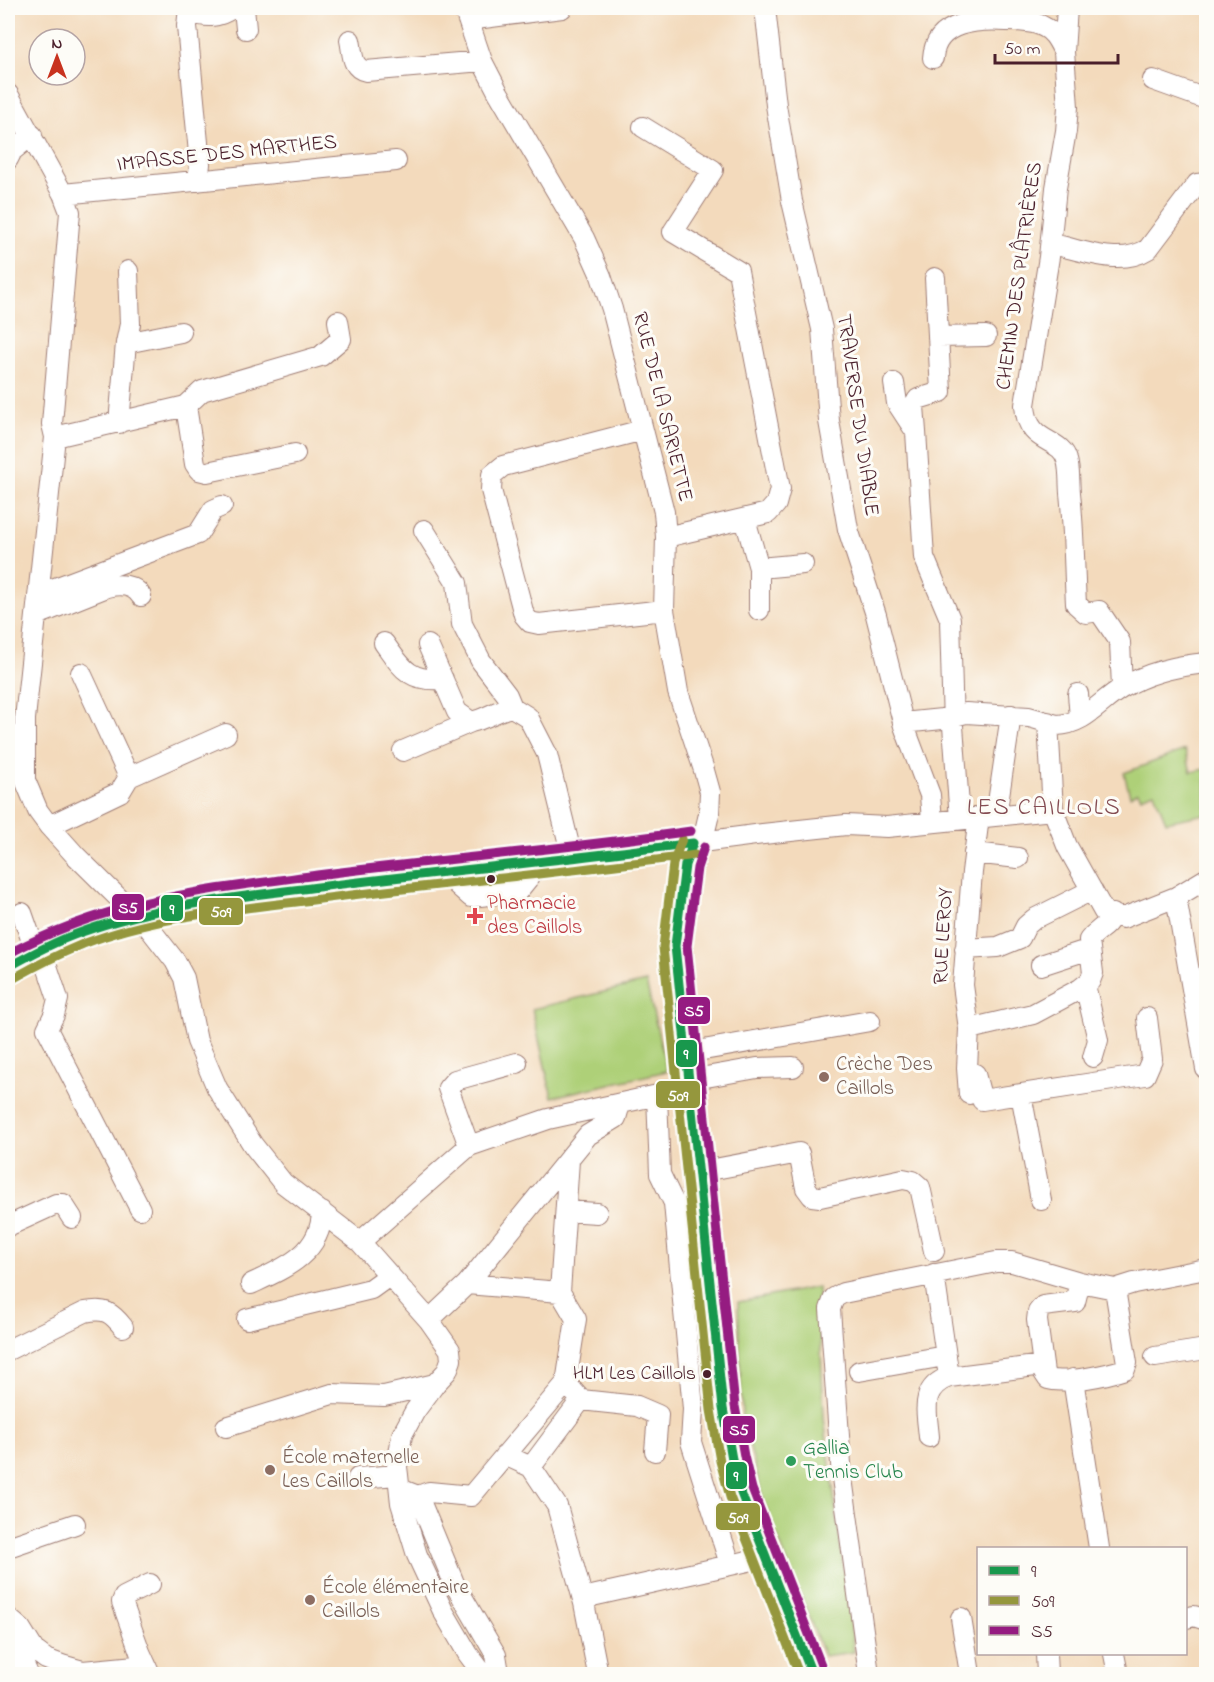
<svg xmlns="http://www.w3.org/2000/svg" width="1214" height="1682" viewBox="0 0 1214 1682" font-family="'Indie Flower',sans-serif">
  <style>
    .green { fill: #aed078; stroke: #7c7852; stroke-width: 1.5 }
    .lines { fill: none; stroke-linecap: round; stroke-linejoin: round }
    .minor-casing { stroke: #9e7c74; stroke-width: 22 }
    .minor { stroke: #fff; stroke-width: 20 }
    .bus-1-casing { stroke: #fdfcf7; stroke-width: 14 }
    .bus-2-casing { stroke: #fdfcf7; stroke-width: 14 }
    .bus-3-casing { stroke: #fdfcf7; stroke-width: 14 }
    .bus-1 { stroke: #19984d; stroke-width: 9 }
    .bus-2 { stroke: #95973d; stroke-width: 9 }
    .bus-3 { stroke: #951b81; stroke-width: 9 }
    .bus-dot { fill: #4a1f2b; stroke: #fdfcf7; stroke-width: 2 }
    .health-dot { fill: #e0444e; stroke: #fdfcf7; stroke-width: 2 }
    .education-dot { fill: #8d6e63; stroke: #fdfcf7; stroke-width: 2 }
    .leisure-dot { fill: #2e9e5b; stroke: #fdfcf7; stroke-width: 2 }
    .labels { text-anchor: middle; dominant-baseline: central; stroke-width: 6; stroke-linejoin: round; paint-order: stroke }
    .bus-label { font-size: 20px; fill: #4a1f2b; stroke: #fdfcf7; text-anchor: end }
    .street-label { font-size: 21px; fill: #4a1f2b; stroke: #fdfcf7 }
    .health-label { font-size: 21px; fill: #be3a42; stroke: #fdfcf7; text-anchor: start }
    .education-label { font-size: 21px; fill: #785e54; stroke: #fdfcf7; text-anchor: start }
    .leisure-label { font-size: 21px; fill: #27864d; stroke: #fdfcf7; text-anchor: start }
    .quarter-label { font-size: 24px; letter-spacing: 1.5px; fill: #854d53; stroke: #fdfcf7 }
    .line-badge { stroke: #fdfcf7; stroke-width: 2 }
    .badge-label { font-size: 16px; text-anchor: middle; font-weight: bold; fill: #fff }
  </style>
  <rect width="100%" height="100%" fill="#fdfcf7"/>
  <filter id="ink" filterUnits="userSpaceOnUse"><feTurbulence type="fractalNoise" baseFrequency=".0167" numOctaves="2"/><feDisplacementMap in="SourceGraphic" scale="12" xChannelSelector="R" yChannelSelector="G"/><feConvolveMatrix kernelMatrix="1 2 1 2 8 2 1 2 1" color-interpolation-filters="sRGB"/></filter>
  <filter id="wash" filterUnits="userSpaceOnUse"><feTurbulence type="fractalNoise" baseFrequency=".008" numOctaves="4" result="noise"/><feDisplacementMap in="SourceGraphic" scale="24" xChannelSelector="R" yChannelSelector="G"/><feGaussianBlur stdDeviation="1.35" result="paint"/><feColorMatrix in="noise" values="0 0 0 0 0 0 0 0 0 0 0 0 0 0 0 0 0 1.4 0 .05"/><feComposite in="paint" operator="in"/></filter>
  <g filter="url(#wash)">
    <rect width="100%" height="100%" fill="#f3dabc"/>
    <path class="green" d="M1185 750 1191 772 1206 769V814L1166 822 1154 792 1141 797 1138 792 1130 796 1124 773Z
      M646 982 667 1071 552 1097 532 1009Z
      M818 1287 824 1418 854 1652 824 1656 764 1503 742 1417 738 1302Z"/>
  </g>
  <g filter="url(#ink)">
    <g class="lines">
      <g class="minor-casing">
        <path id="minor" d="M189 8 187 26 200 164 198 181
          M244 8 246 29
          M464 8 482 61 498 92 584 238 601 276 612 309 664 512 666 537 664 610 678 692 703 767 710 792 709 814 705 831 693 843 685 865 675 946 723 1408 732 1459 741 1493 812 1674
          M765 8 776 105 792 201 822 329 829 421 848 529 876 615 904 726 930 795 932 821
          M1067 8 1064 52 1068 107 1066 131 1056 188 1049 257 1025 405C1027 446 1061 436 1067 460 1070 470 1069 482 1070 493 1074 530 1074 567 1076 604L1086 613 1099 611 1120 642 1122 688
          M189 12C206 18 218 18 232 8
          M468 20 562 8
          M350 40C353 53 351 68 366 71L482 61
          M933 58C935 21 979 19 1007 21 1019 21 1034 21 1044 27 1055 32 1059 43 1064 52
          M1153 80 1206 99
          M8 94 63 194 70 212 52 424 55 437 25 719V780L38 811 49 826 75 855 150 929 175 961 184 978 197 1041 217 1088 253 1145 283 1183 360 1242 429 1320 450 1350 451 1360 447 1371 435 1384 415 1411 402 1435 397 1467 398 1475 401 1503 417 1555 443 1611 468 1654 483 1674
          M643 127 713 170 673 232 738 271 780 489 776 504 768 513 666 537
          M8 159 12 151 32 135
          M63 194 396 161
          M1057 245C1086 252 1121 266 1148 249L1197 184 1206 183
          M938 337 986 336
          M126 343 181 332
          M894 383 897 403 916 432 924 557 950 619 953 726 960 819
          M186 406 195 464 199 470 207 472 295 454
          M119 423 126 343 130 324 128 271
          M643 430 503 466 492 475 491 490 524 615 530 622 539 624 664 610
          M916 432 914 406 918 399 941 392 935 278
          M55 437 186 406 202 391 321 356 341 339 338 321
          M745 519 759 568V610
          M424 530 457 583 462 624 481 661 507 695 512 707
          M759 568 803 564
          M39 594 198 534 213 510 222 506
          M37 615 107 587C119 584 134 584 141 596
          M384 643C402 668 409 682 443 679
          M428 645 457 712 471 722C486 719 497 710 512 707L528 717 547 754 572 857
          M1078 694 1080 718
          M1048 722 1053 810
          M903 723 942 719 966 713 1029 717 1057 725C1085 724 1100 701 1122 688 1148 672 1176 666 1206 663
          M403 751 471 722
          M129 777 226 734
          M996 816 1011 715
          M49 826 120 792 129 777 81 673
          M974 853 1018 858
          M442 871 471 897 517 892 543 860
          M1176 897 1206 1069
          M22 913 35 950
          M41 948 58 999 54 1015 47 1029 140 1209
          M965 949 998 947 1020 938 1026 926 1034 919 1092 890
          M1041 965 1090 949
          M8 967 35 950 109 923 136 914 229 898 442 871 663 847 763 834 846 825 887 827 1053 810 1067 846 1104 912 1123 918 1176 897 1206 879
          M1085 985 1098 1040 1093 1057
          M969 1029 1033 1014 1080 989 1090 981 1093 973 1089 940C1098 928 1106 929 1113 914
          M686 1053 870 1021
          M975 1074 982 1100 1145 1075 1152 1059 1147 1018
          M689 1080 757 1068 793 1067
          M969 1094 967 1068 969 1029 963 985 972 872 979 817
          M1021 1094 1041 1200
          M657 1095 660 1174 674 1203 693 1409 691 1442 730 1564
          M469 1146 448 1088 455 1080 517 1063
          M699 1172 799 1153 806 1188 812 1196 820 1197 903 1179 913 1181 920 1187 934 1251
          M566 1211 597 1213
          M8 1226 56 1204H63L72 1218
          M360 1242 469 1146 548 1119 690 1088
          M1080 1282 1075 1302 1043 1306 1038 1312 1037 1320 1044 1373 1048 1379C1065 1384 1107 1375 1125 1369L1127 1363 1115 1289
          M251 1284C283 1269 321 1254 322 1212
          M467 1284 560 1292
          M247 1319 371 1289 389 1276
          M429 1320 467 1284 588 1135 616 1118 620 1104
          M8 1350 85 1312C105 1308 111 1312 123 1327
          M1155 1357 1206 1349
          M859 1371 945 1356
          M949 1377 1043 1365
          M1073 1379 1099 1548
          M581 1400 637 1406 658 1415 655 1451
          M226 1427 332 1394 384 1396 435 1384
          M929 1437C927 1412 919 1388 949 1377L934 1274
          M505 1455 531 1467 581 1400 566 1383 576 1319 560 1292 569 1160
          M531 1467 557 1506 584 1603
          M358 1478 398 1475
          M400 1489 418 1496 454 1583 496 1655 498 1667 493 1674
          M418 1496 429 1492 471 1496 566 1383
          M8 1547 75 1524
          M150 1584 124 1597 122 1602 140 1652 150 1674
          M8 1618 21 1629 34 1650 46 1659 62 1665 83 1671 146 1665
          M961 1618 970 1674
          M1186 1618 1194 1616 1206 1620
          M8 1622V1630L28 1674
          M1046 1654 1047 1674
          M1114 1654 1118 1674
          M598 1674 584 1603 592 1596 766 1557
          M869 1674 842 1478 830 1309 834 1298 843 1293 996 1262H1012L1080 1282 1115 1289 1134 1283 1206 1269"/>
      </g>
      <use href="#minor" class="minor"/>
      <g class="bus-1-casing">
        <path id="bus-1" d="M693 843 685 865 675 946 723 1408 732 1459 741 1493 812 1674
          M8 967C32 954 56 941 82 932 158 905 238 897 318 887 443 871 568 860 693 843"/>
      </g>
      <g class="bus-2-casing">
        <path id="bus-2" d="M682 839 673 864 663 947 711 1410 720 1461 730 1497 799 1674
          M14 978C37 965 59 954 83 944 158 915 241 909 320 899 444 883 570 872 695 855"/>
      </g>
      <g class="bus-3-casing">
        <path id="bus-3" d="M704 847 697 868 687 946 735 1406 744 1456 752 1489 823 1670
          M8 954C110 899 205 890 317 875 442 859 567 849 691 831"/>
      </g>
      <use href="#bus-1" class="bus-1"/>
      <use href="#bus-2" class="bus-2"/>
      <use href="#bus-3" class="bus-3"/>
    </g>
  </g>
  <g class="bus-dot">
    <circle cx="491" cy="879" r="5"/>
    <circle cx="707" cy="1374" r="5"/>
  </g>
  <path class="health-dot" d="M472 907h6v6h6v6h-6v6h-6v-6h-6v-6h6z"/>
  <g class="education-dot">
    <circle cx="824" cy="1077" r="6"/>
    <circle cx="270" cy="1470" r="6"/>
    <circle cx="310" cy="1600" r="6"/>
  </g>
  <circle class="leisure-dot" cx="791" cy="1461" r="6"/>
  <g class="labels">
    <g class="bus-label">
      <text x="696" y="1374">HLM Les Caillols</text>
    </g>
    <g class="street-label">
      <text transform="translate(227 154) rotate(-6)">IMPASSE DES MARTHES</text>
      <text transform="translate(1020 276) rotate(-82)">CHEMIN DES PLÂTRIÈRES</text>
      <text transform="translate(662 407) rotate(76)">RUE DE LA SARIETTE</text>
      <text transform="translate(857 415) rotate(82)">TRAVERSE DU DIABLE</text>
      <text transform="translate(944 936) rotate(-87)">RUE LEROY</text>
    </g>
    <g class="health-label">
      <text x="487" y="904">Pharmacie<tspan x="487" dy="24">des Caillols</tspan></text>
    </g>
    <g class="education-label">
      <text x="836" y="1065">Crèche Des<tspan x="836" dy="24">Caillols</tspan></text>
      <text x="282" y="1458">École maternelle<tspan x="282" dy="24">Les Caillols</tspan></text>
      <text x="322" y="1588">École élémentaire<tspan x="322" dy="24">Caillols</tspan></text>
    </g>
    <g class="leisure-label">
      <text x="803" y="1449">Gallia<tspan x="803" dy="24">Tennis Club</tspan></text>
    </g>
    <g class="quarter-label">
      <text x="1044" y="808">LES CAILLOLS</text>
    </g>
  </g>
  <g class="line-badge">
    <rect x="111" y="893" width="34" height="28" rx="6" fill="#951b81"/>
    <rect x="160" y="894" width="24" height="28" rx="6" fill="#19984d"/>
    <rect x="198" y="897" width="46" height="29" rx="6" fill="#95973d"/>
    <rect x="677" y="996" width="34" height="29" rx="6" fill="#951b81"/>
    <rect x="675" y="1039" width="23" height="29" rx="6" fill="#19984d"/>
    <rect x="655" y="1080" width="46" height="29" rx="6" fill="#95973d"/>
    <rect x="722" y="1415" width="34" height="29" rx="6" fill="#951b81"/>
    <rect x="725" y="1461" width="23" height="29" rx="6" fill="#19984d"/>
    <rect x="715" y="1502" width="46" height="29" rx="6" fill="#95973d"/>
  </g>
  <g class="badge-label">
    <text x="128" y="913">S5</text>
    <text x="172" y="914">9</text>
    <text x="221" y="917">509</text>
    <text x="694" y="1016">S5</text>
    <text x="686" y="1059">9</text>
    <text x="678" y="1101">509</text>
    <text x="739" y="1435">S5</text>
    <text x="736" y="1481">9</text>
    <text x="738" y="1523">509</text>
  </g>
  <rect width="1214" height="1682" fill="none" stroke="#fdfcf7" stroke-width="30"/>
  <rect x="977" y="1547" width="210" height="108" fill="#fdfcf7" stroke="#b5a4a5" stroke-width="1.5"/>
  <rect x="989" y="1566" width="30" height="9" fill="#19984d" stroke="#b5a4a5" stroke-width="1.5"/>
  <text x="1031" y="1577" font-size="18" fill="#4a1f2b">9</text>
  <rect x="989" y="1596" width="30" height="9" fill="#95973d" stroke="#b5a4a5" stroke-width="1.5"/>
  <text x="1031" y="1607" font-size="18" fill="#4a1f2b">509</text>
  <rect x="989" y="1626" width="30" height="9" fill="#951b81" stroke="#b5a4a5" stroke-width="1.5"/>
  <text x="1031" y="1637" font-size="18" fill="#4a1f2b">S5</text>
  <g transform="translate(57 57)"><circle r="28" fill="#fdfcf7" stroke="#b5a4a5" stroke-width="1.5"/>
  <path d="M0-4.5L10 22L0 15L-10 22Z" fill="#c8321e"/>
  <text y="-9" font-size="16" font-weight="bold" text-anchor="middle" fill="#4a1f2b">N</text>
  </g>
  <path d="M995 54v9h123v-9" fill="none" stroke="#4a1f2b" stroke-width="3"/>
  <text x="1004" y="54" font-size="18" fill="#4a1f2b" stroke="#fdfcf7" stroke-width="4.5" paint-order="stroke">50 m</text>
</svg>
